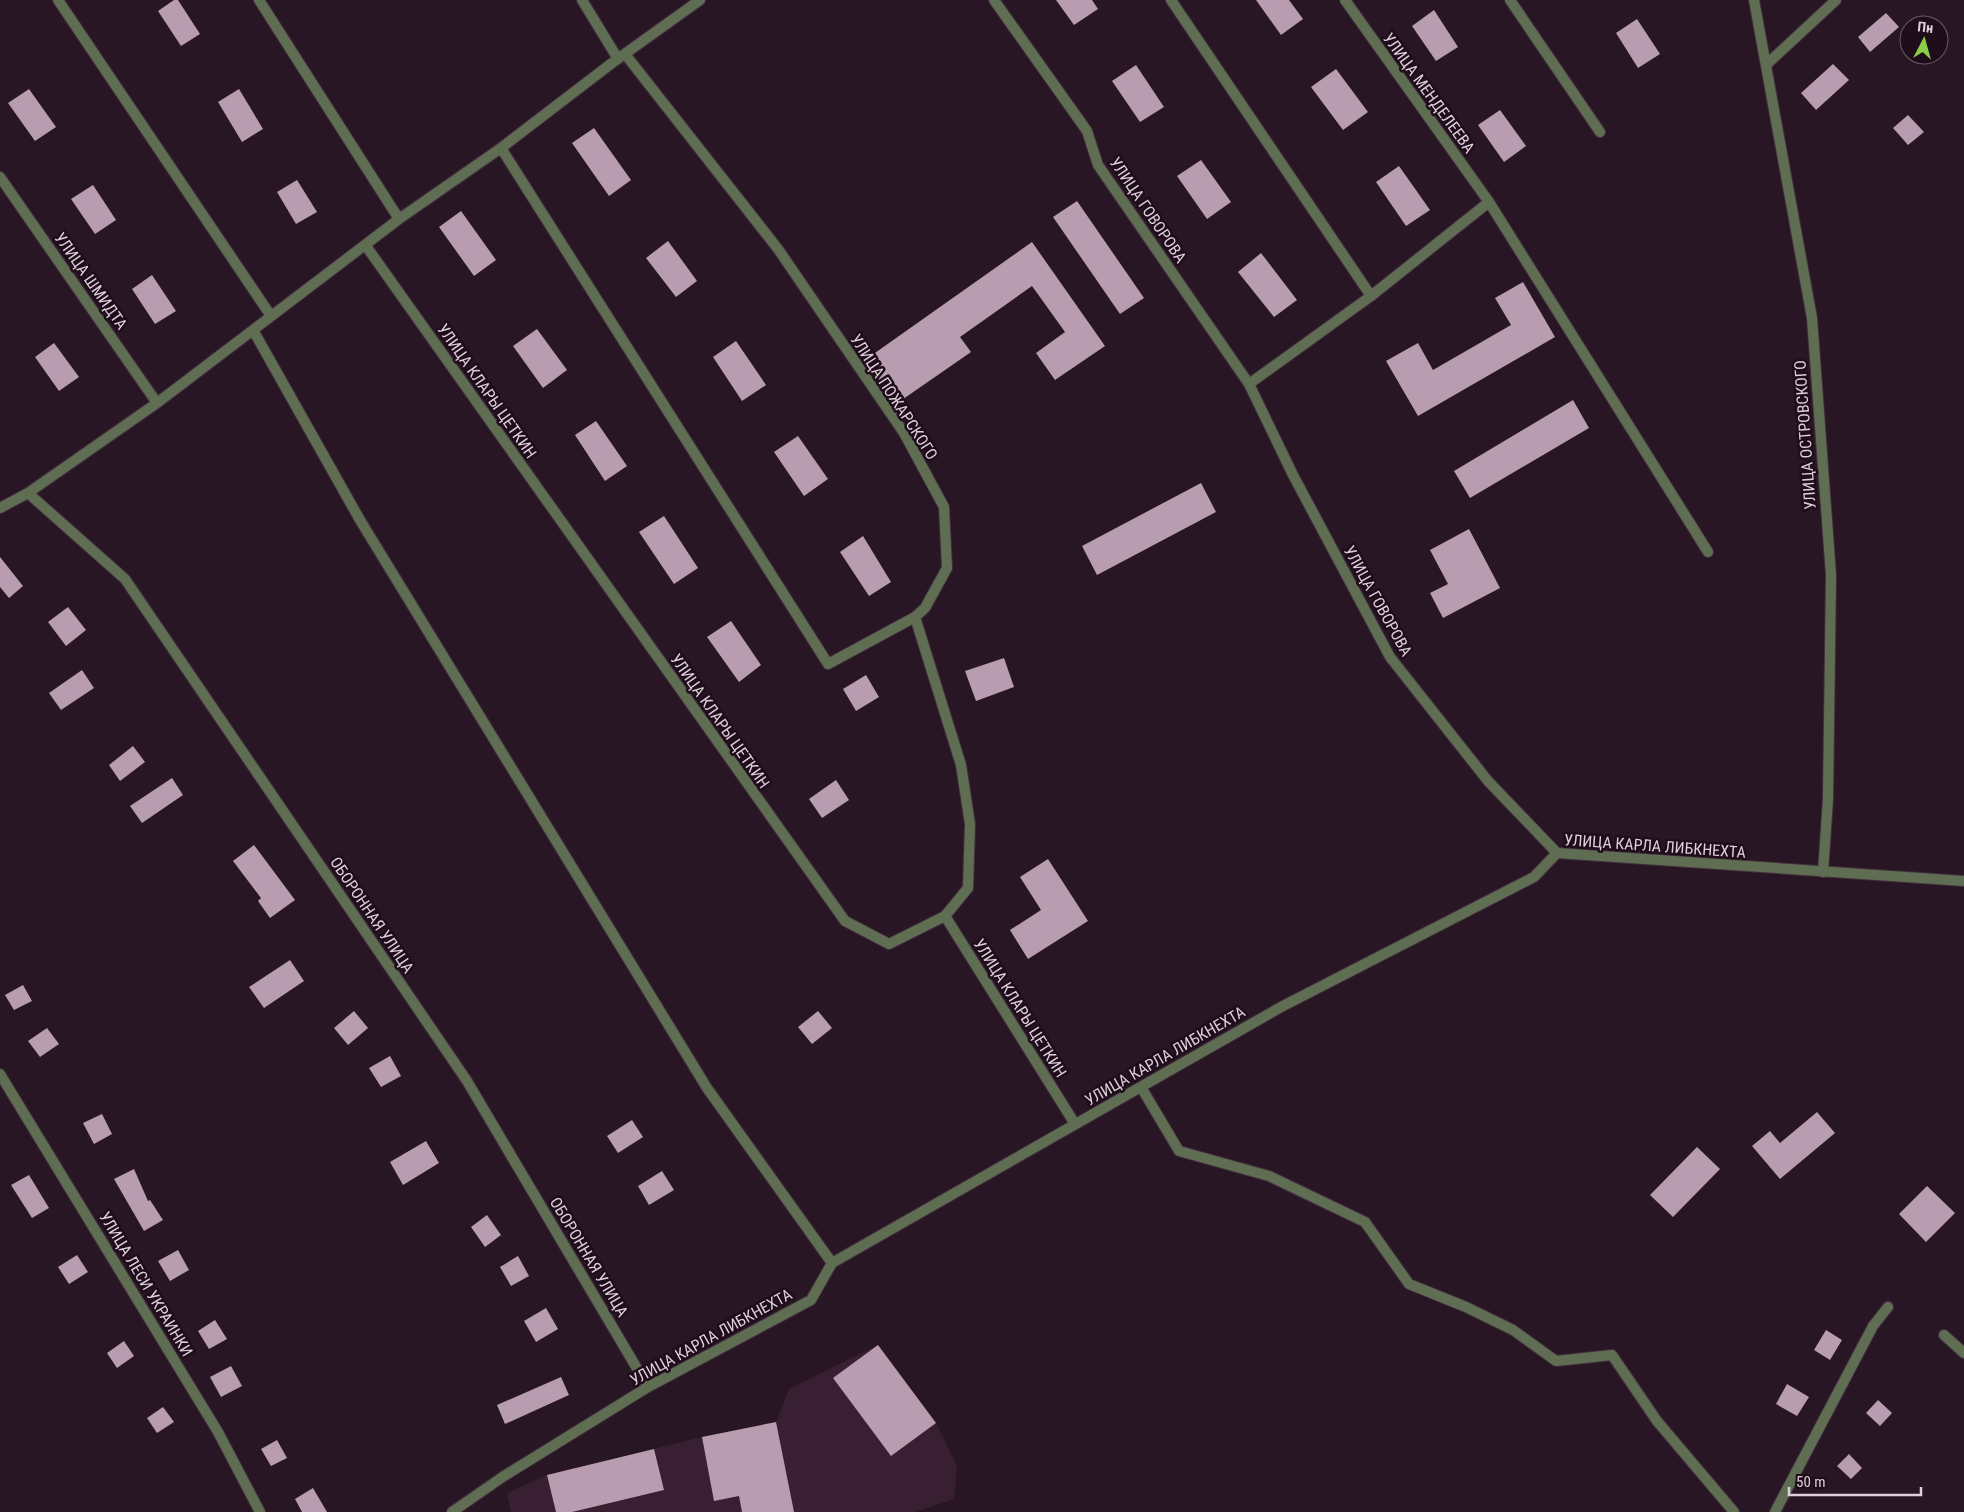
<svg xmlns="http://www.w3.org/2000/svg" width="1964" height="1512" viewBox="0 0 1964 1512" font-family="'Roboto Condensed',sans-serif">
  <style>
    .built { fill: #381f32 }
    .building { fill: #b89db0 }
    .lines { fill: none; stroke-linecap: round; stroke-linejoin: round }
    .minor-casing { stroke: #42303e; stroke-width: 12 }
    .tertiary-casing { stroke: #42303e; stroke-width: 12 }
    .minor { stroke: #5f6e53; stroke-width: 10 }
    .tertiary { stroke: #5f6e53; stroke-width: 10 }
    .labels { text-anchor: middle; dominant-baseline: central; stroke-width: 5; stroke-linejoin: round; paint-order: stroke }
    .street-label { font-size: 16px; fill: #ded0da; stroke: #1f0d1b }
  </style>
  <rect width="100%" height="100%" fill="#291625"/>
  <path class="built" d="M878 1345 936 1423 957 1466 954 1499 915 1512H511L507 1493 547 1475 702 1437 776 1422 789 1389Z"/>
  <path class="building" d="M174 0H178L200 34 181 46 158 11Z
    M1056 0H1092L1098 9 1074 25Z
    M1256 0H1289L1303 19 1281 35Z
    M1434 10 1458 47 1436 61 1412 26Z
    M1886 13 1899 27 1870 52 1858 37Z
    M1637 19 1660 54 1638 68 1616 33Z
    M1833 64 1849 80 1816 110 1801 93Z
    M1136 65 1164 107 1140 122 1112 81Z
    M1336 69 1368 112 1343 130 1311 87Z
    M29 89 56 127 35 141 8 103Z
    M239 89 263 129 242 142 218 102Z
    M1500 110 1526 146 1504 162 1478 125Z
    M1908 115 1924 132 1908 145 1893 128Z
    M594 128 631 180 609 196 572 143Z
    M1201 160 1231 202 1207 219 1177 176Z
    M1399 166 1430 210 1406 226 1376 182Z
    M297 180 317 212 296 224 277 192Z
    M93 185 116 220 95 234 71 199Z
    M1077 201 1144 298 1120 314 1053 217Z
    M461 211 496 260 474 276 439 227Z
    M668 241 697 281 676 297 646 258Z
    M1032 242 1105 346 1055 380 1036 353 1065 332 1032 286 960 337 971 352 896 404 865 360Z
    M1261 253 1297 300 1274 317 1238 272Z
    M152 275 176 311 155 324 132 289Z
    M1523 282 1555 337 1418 416 1386 361 1418 343 1433 370 1511 325 1495 298Z
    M537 329 567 370 543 388 513 346Z
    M736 341 766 385 742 401 713 357Z
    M54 343 79 377 59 391 35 357Z
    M1573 400 1589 428 1470 498 1454 471Z
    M596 421 627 466 605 481 575 435Z
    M798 436 828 479 804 496 774 452Z
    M1201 483 1216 512 1097 575 1082 546Z
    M664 516 698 568 674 584 639 532Z
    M1469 529 1500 588 1443 618 1430 593 1448 584 1430 550Z
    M863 536 891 582 869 596 840 552Z
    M0 557 23 586 9 598 0 587Z
    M68 607 86 630 66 646 48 622Z
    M731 621 761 665 739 682 707 637Z
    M1004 658 1014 687 976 701 965 671Z
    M82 670 94 688 61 710 49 693Z
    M866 675 879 697 856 711 843 689Z
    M133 746 145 762 120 781 109 765Z
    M172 778 183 795 142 823 130 806Z
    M836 780 849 800 822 818 809 799Z
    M254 845 295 900 270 918 258 901 261 898 233 861Z
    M1048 859 1088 921 1028 959 1010 930 1041 910 1020 877Z
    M290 960 304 981 264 1008 249 987Z
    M23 985 32 1001 14 1010 5 995Z
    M354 1011 368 1028 348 1045 334 1028Z
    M818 1011 832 1028 812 1044 798 1027Z
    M47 1028 59 1044 40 1057 28 1041Z
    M390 1056 401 1076 381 1087 369 1068Z
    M1817 1112 1835 1133 1780 1179 1752 1146 1770 1131 1780 1143Z
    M102 1114 112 1134 94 1144 83 1123Z
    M632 1120 643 1137 618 1153 607 1136Z
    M426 1141 439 1163 403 1185 390 1162Z
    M1697 1147 1720 1169 1673 1217 1650 1195Z
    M134 1169 148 1201 150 1200 163 1220 144 1231 114 1179Z
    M662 1171 674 1190 649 1205 638 1186Z
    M29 1175 49 1208 32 1218 11 1185Z
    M1927 1186 1955 1213 1926 1242 1899 1214Z
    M487 1215 501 1235 485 1247 471 1227Z
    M178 1250 189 1270 170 1281 158 1261Z
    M77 1255 88 1272 69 1284 58 1267Z
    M518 1256 529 1276 511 1286 500 1267Z
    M546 1308 558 1329 536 1342 524 1321Z
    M215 1320 227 1339 209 1349 198 1331Z
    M1826 1330 1842 1340 1830 1360 1814 1350Z
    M124 1341 134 1356 117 1368 107 1353Z
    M878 1345 936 1423 891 1456 833 1378Z
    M231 1366 242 1386 221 1397 210 1377Z
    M561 1377 569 1395 505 1424 497 1405Z
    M1787 1384 1809 1397 1797 1416 1776 1404Z
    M1878 1400 1892 1413 1880 1426 1866 1413Z
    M163 1407 174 1422 157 1433 147 1418Z
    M776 1422 794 1512H742L739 1496 714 1501 702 1437Z
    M277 1440 287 1458 271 1466 261 1449Z
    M654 1449 664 1490 572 1512H556L547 1475Z
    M1849 1454 1862 1468 1851 1479 1837 1466Z
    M313 1488 327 1512H302L295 1499Z"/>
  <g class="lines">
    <g class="minor-casing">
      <path id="minor" d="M58 0 271 316
        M259 0 399 219
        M582 0 618 59
        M994 0 1087 131 1098 165 1249 384
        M1171 0 1371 296
        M1510 0 1600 132
        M1754 0 1812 318 1831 575 1828 799 1823 872
        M625 54 778 249 904 433 944 507 947 568 925 608 915 617 961 765 970 824 968 888 945 916
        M1766 65 1836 0
        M501 148 828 664 915 617
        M0 177 157 403
        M1489 202 1708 552
        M366 246 845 921 889 944 945 916 1075 1124
        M253 330 360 520 707 1088 832 1263
        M28 493 125 579 467 1081 648 1387
        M0 508 28 493 157 403 399 219 501 148 612 63 700 0
        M0 1074 218 1432 260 1512
        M1141 1087 1179 1151 1269 1176 1365 1222 1409 1284 1466 1307 1513 1330 1556 1361 1612 1355 1657 1421 1734 1512
        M1944 1335 1964 1353
        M452 1512 504 1476 648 1387 811 1300 832 1263 1281 1007 1534 877 1557 853
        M1775 1512 1873 1326 1888 1307"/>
    </g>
    <g class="tertiary-casing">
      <path id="tertiary" d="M1345 0 1489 202 1371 296 1249 384 1293 475 1390 657 1488 781 1557 853 1964 881"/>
    </g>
    <use href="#minor" class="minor"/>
    <use href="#tertiary" class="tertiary"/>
  </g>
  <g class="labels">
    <g class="street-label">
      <text transform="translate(1429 93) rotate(54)">УЛИЦА МЕНДЕЛЕЕВА</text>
      <text transform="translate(1148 210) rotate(56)">УЛИЦА ГОВОРОВА</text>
      <text transform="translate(91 281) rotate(55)">УЛИЦА ШМИДТА</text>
      <text transform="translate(487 391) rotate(55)">УЛИЦА КЛАРЫ ЦЕТКИН</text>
      <text transform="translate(894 397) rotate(57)">УЛИЦА ПОЖАРСКОГО</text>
      <text transform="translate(1805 435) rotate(-94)">УЛИЦА ОСТРОВСКОГО</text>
      <text transform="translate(1378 601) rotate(61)">УЛИЦА ГОВОРОВА</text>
      <text transform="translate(720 721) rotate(55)">УЛИЦА КЛАРЫ ЦЕТКИН</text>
      <text transform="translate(1655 846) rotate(4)">УЛИЦА КАРЛА ЛИБКНЕХТА</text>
      <text transform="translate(372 915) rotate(56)">ОБОРОННАЯ УЛИЦА</text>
      <text transform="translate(1020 1008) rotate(58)">УЛИЦА КЛАРЫ ЦЕТКИН</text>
      <text transform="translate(1165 1056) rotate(-30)">УЛИЦА КАРЛА ЛИБКНЕХТА</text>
      <text transform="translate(589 1257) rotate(59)">ОБОРОННАЯ УЛИЦА</text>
      <text transform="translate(146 1284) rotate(59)">УЛИЦА ЛЕСИ УКРАИНКИ</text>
      <text transform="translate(711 1337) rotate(-29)">УЛИЦА КАРЛА ЛИБКНЕХТА</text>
    </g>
  </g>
  <g transform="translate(1924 40) rotate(6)"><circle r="24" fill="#1f0d1b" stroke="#6b5b67"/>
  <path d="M0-4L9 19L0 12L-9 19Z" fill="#8ace47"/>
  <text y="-8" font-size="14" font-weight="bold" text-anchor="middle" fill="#ded0da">Пн</text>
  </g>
  <path d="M1789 1487v8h132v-8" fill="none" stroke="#ded0da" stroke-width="2.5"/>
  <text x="1796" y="1487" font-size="15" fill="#ded0da" stroke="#1f0d1b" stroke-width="4" paint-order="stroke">50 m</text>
</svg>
